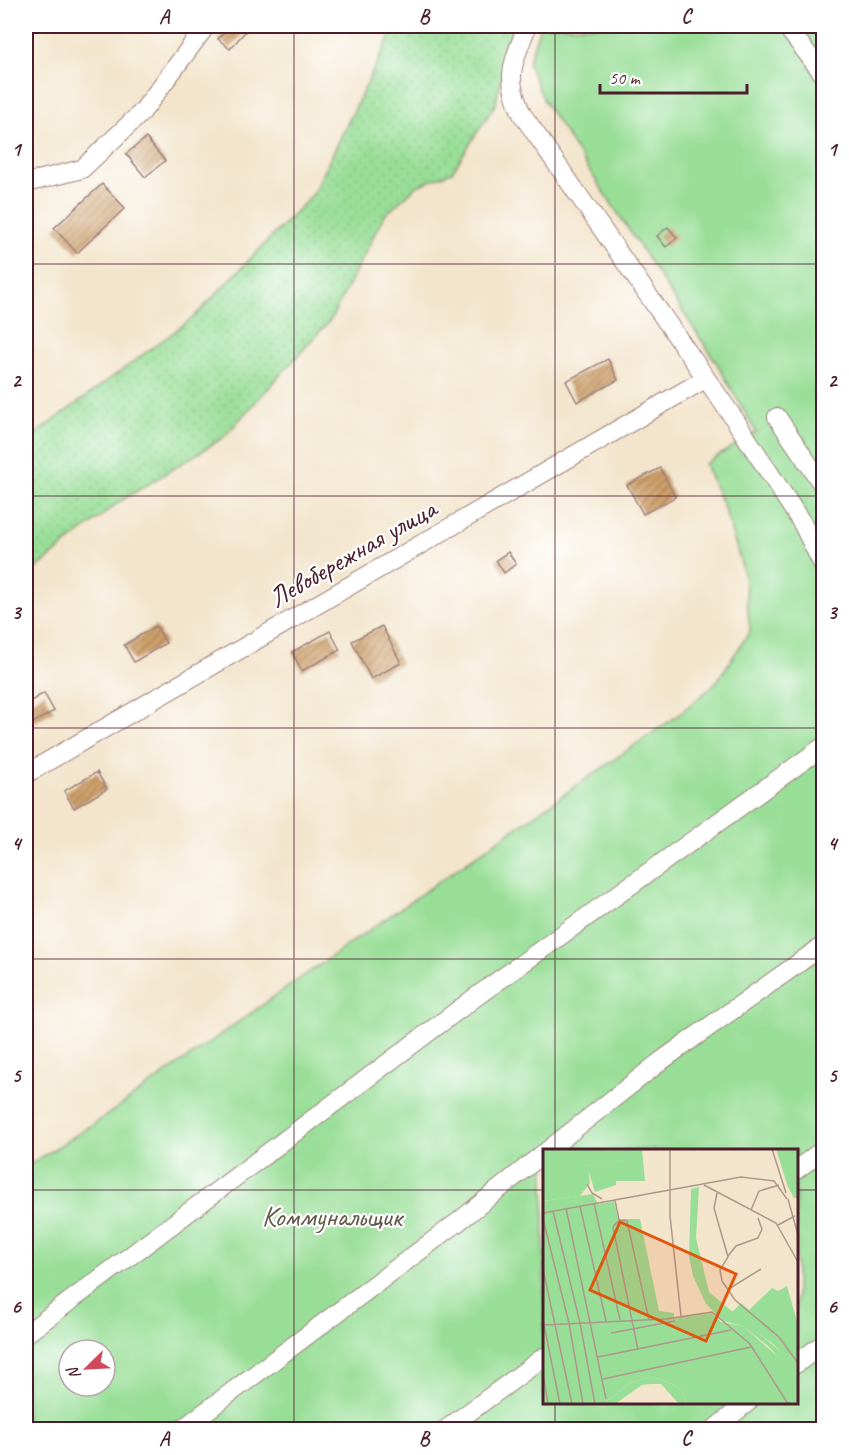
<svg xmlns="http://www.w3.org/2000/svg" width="849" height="1455" viewBox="0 0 849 1455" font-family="Caveat,sans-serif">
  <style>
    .grass { fill: url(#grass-dots); stroke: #727e61; stroke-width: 1.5 }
    .garden { fill: #99de97; stroke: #727e61; stroke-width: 1.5; fill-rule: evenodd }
    .building { fill: url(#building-hatch) }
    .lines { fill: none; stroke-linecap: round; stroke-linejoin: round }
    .minor-casing { stroke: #9e827c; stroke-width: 20 }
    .minor { stroke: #fff; stroke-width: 18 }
    .grid { fill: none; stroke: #4a1f2b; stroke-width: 1.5; stroke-opacity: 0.55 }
    .labels { text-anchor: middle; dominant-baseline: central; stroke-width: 4.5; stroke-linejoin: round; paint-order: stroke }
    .street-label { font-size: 28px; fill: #4a1f2b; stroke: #fff }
    .park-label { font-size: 28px; fill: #62584b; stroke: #fff }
    .inset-road { fill: none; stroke: #af968c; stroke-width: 1.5 }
    .view { fill: #e0560e; fill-opacity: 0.15; stroke: #e0560e; stroke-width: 3 }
    .inset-edge { fill: none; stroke: #4a1f2b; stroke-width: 3 }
    .neatline { fill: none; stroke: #4a1f2b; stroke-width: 2 }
    .grid-label { font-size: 20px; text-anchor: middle; font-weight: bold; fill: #4a1f2b }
  </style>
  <defs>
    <pattern id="grass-dots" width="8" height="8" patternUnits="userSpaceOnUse" patternTransform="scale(1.5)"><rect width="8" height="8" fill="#99de97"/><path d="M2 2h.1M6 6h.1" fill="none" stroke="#85be82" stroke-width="1.8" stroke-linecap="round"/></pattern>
    <pattern id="building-hatch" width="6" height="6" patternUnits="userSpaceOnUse" patternTransform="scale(1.5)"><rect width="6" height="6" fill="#cd9f69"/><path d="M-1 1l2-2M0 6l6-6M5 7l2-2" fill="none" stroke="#a88157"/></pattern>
  </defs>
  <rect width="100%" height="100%" fill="#fff"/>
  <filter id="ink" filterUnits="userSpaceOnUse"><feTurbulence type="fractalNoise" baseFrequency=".0167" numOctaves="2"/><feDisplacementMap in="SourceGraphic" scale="12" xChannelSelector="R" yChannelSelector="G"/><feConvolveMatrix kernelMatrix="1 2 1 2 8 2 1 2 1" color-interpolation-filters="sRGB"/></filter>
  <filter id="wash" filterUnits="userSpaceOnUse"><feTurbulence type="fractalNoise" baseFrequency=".008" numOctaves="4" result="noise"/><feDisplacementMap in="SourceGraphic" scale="24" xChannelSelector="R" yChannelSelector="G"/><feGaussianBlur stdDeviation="1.35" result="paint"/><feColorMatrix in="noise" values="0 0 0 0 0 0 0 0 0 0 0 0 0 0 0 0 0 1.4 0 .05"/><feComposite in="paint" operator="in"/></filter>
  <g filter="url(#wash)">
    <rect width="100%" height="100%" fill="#f3e5cc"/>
    <path class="grass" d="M395 26H516L505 58 496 103 452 172 417 186 384 216 331 319 223 438 119 502 33 571 26 573V441L194 317 313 194Z"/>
    <path class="garden" d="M540 26H823V1429L26 1430V1167L100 1120 292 984 678 715 716 683 750 631 744 573 725 510 705 464 756 432 716 362 545 103 528 64ZM544 1150H796V1402H544ZM69 1350H105V1386H69Z"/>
    <g id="blocks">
      <path class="building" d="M230 26H250L230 49 218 39Z
        M146 138 165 161 145 177 126 154Z
        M102 184 125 208 77 253 54 228Z
        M668 227 677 238 666 247 657 236Z
        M608 359 618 380 577 402 566 381Z
        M660 468 675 497 643 514 627 485Z
        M508 552 516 564 504 573 496 560Z
        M156 626 166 643 134 662 124 645Z
        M382 626 401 663 371 679 352 641Z
        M330 631 340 650 302 671 292 652Z
        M44 693 54 711 26 727V704Z
        M97 772 107 789 74 808 64 791Z"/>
    </g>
  </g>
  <g filter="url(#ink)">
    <use href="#blocks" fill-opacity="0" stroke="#9e827c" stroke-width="1.5"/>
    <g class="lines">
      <g class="minor-casing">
        <path id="minor" d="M527 26C513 64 504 75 522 114L735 420 802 523 824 567
          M786 26 824 75
          M26 183 82 169 142 112 206 26
          M777 417 824 487
          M26 774 705 379
          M548 1150 661 1061 824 945
          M796 1170 824 1149
          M26 1334 477 996 824 746
          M796 1364 824 1343
          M181 1430 458 1222 544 1153
          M445 1430 544 1357
          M713 1430 748 1402"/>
      </g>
      <use href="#minor" class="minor"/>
    </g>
  </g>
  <path class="grid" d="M294 26V1430M555 26V1150M26 264H824M26 496H824M26 728H824M26 959H824M26 1190H544M796 1190H824M555 1402V1430"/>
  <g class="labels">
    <g class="street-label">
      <text transform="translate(352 553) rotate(-30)">Левобережная улица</text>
    </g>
    <g class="park-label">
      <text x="332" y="1216">Коммунальщик</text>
    </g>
  </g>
  <g transform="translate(543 1149)">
    <rect width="255" height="255" fill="#f3e5cc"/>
    <path d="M0 0H86L79 11 45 17 47 34 37 47 0 52ZM233 0 255 1V49H251L245 38ZM156 38 153 89 166 143 249 212 255 220V230L226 198 200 177 180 172 163 155 150 127 146 107 148 40ZM111 228 131 236 141 245 143 255H136L118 235H108L99 236 72 255H60L88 233Z" fill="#99de97"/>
    <path d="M86 0H99L102 32H73V36L52 43 44 17 78 11ZM50 45 55 55 71 52 75 70H97L116 162 131 164V169L169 164 178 173 200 177 250 221 255 230V255H143L141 245 131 236 111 228 88 233 60 255H0V52ZM244 137 255 176V220L230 195 188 164 198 154 206 161 229 139 235 142Z" fill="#99de97"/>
    <path class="inset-road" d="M127 0V67L138 167M229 0 243 44M44 35 49 44 59 50M161 36 233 74 255 113M174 44 171 59 185 108 177 121 179 132 192 151 236 188 255 214M245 50 255 86M72 51 76 71 70 78 95 201M51 54 77 171M37 57 63 172M23 59 63 250M208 61 216 42 236 36M10 62 37 174 52 255M0 64 198 28 231 32 244 50M0 70 26 174 40 255M76 71 84 72 106 171M235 76 252 67M185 107 193 97 215 89 219 80 215 69M0 120 29 255M184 141 218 120M0 171 17 255M0 176 123 170 169 163 207 195 245 255M68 184 132 172M55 208 188 181M0 225 5 255M60 230 208 198"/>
    <path class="view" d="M77 73 193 125 163 192 47 141Z"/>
    <rect width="255" height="255" class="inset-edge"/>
  </g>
  <rect width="849" height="1455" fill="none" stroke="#fff" stroke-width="66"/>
  <g transform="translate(87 1368) rotate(246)"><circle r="28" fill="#ffffff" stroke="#b7a5aa" stroke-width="1.5"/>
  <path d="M0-4.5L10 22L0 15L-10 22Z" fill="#d1495b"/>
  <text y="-9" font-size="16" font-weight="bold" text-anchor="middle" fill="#4a1f2b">N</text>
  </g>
  <path d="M600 84v9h147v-9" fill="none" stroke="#4a1f2b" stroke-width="3"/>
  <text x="609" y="84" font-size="18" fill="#4a1f2b" stroke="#ffffff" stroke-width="4.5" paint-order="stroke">50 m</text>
  <rect x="33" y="33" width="783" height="1389" class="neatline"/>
  <g class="grid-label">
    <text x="164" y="23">A</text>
    <text x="424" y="23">B</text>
    <text x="686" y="23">C</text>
    <text x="16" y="156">1</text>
    <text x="832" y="156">1</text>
    <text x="16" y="387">2</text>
    <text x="832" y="387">2</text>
    <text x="16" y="619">3</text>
    <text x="832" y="619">3</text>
    <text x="16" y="850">4</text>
    <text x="832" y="850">4</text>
    <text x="16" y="1082">5</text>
    <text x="832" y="1082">5</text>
    <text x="16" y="1313">6</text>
    <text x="832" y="1313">6</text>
    <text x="164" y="1445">A</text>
    <text x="424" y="1445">B</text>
    <text x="686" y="1445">C</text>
  </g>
</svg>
